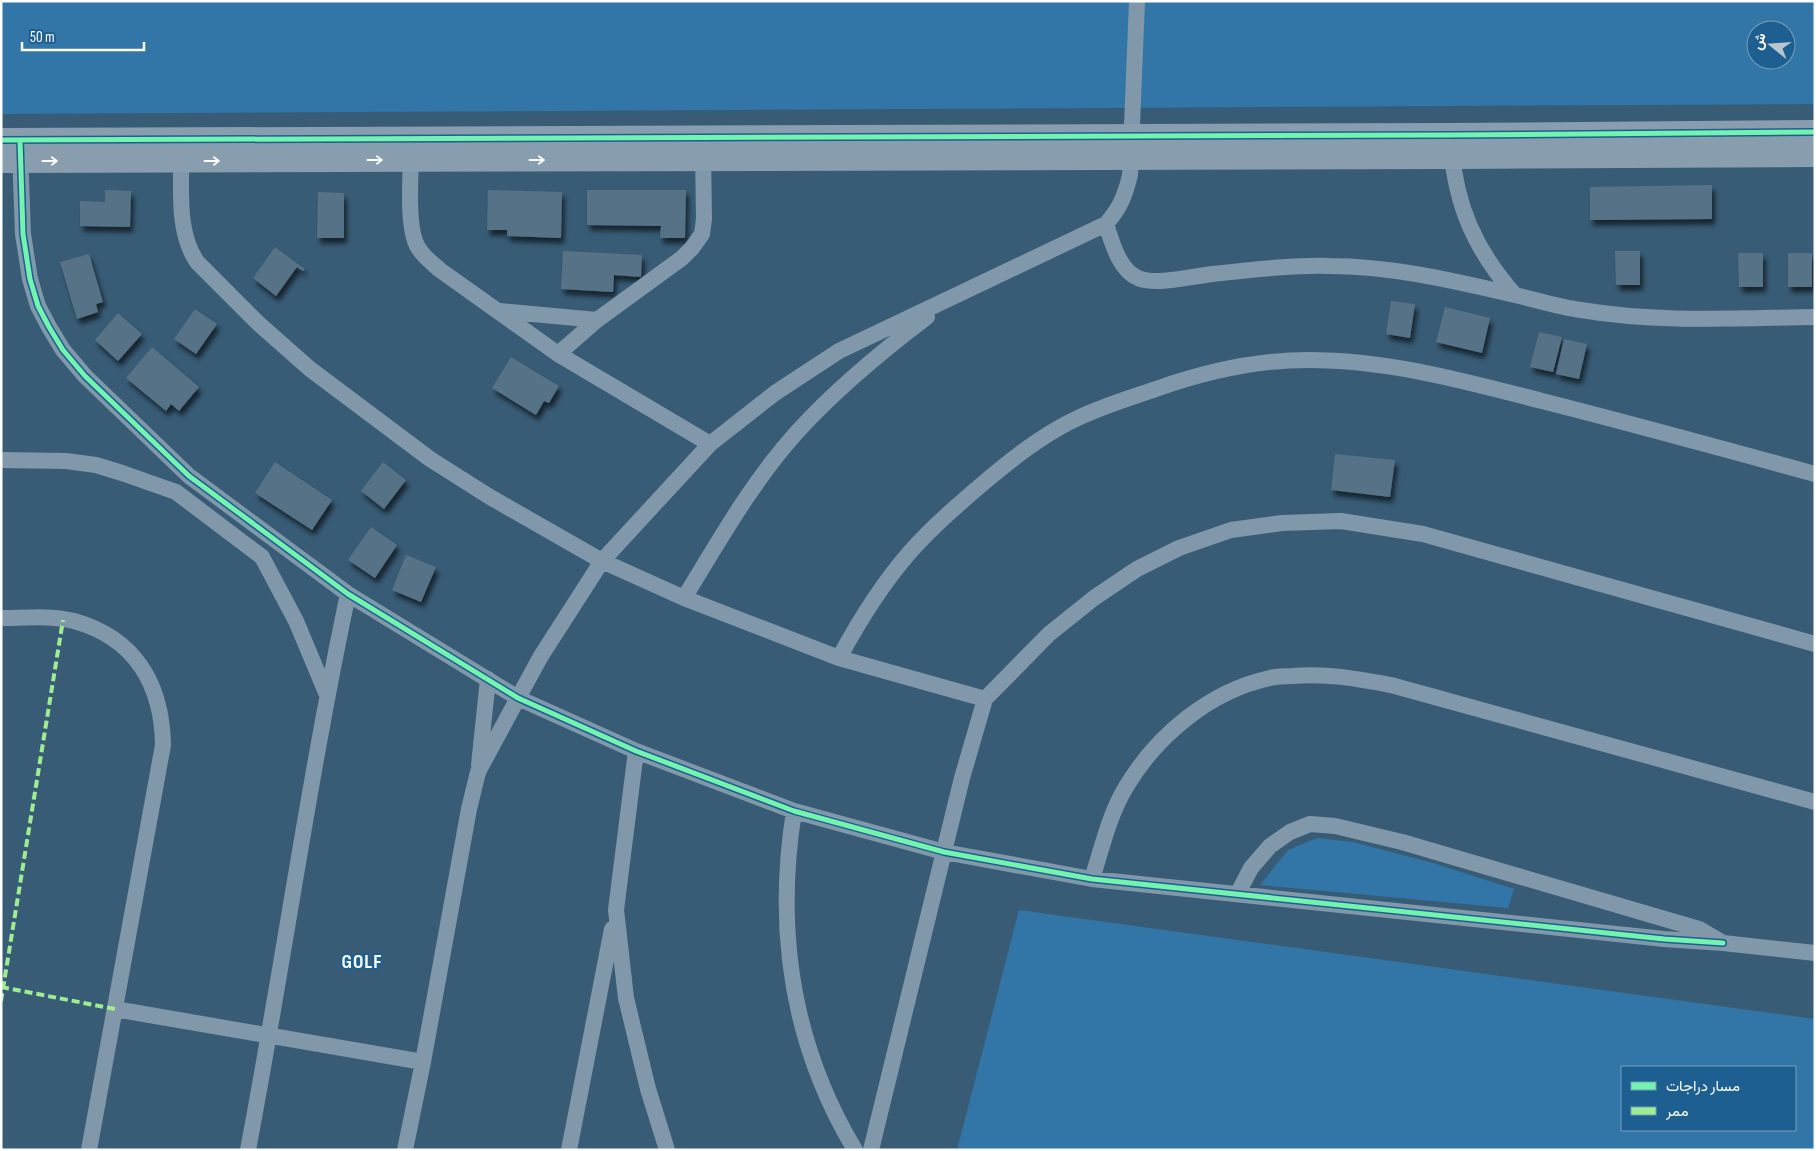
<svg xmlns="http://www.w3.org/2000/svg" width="1816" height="1151" viewBox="0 0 1816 1151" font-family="'Sofia Sans Condensed',Vazirmatn,sans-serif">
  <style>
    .green { fill: #3275a7; fill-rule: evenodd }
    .building { fill: #567287; filter: url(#shadow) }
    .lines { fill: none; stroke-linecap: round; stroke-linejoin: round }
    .street { stroke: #8098a9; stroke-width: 16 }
    .secondary { stroke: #889eae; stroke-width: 24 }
    .quiet { stroke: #9fed91; stroke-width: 4; stroke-dasharray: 8 4; stroke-linecap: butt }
    .cycleway-casing { stroke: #1d5f91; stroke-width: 8 }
    .cycleway { stroke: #73f3ae; stroke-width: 5 }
    .oneway { stroke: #f9fafb }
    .labels { text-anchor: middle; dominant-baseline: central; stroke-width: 4; stroke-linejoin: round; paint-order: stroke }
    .district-label { font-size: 20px; font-weight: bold; letter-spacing: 1px; fill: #fff; stroke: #1d5f91 }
  </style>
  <defs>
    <filter id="shadow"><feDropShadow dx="3" dy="5.5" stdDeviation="2.5" flood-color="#0009"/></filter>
  </defs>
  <rect width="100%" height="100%" fill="#385c76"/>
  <path class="green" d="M1 1H1815V104L1 114ZM1756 30H1786V60H1756Z
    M1317 838 1353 842 1433 863 1514 889 1508 908 1260 885 1288 850Z
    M1019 910 1815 1019V1150H957ZM1622 1067H1795V1130H1622Z"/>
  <path class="building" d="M1712 185V219L1590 220V187Z
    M105 190 131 191 130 227 80 226V201L105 202Z
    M488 190 562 192 561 238 507 236V230H487Z
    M587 190H686L685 238H660L661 226 587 225Z
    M318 192 344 193V238H317Z
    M275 247 305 269 303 271 297 267 276 296 253 278Z
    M563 251 642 255 641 277 614 275 613 292 561 289Z
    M1615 251H1640V285H1616Z
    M1738 253H1763V287H1739Z
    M1788 253H1812V287H1788Z
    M89 254 103 302 96 304 98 312 77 319 60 262Z
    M1391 301 1415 304 1410 338 1386 334Z
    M1445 307 1490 318 1482 353 1436 342Z
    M195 309 217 324 196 354 174 339Z
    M118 313 142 334 118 361 95 340Z
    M1539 332 1562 337 1553 372 1530 367Z
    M1564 339 1587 344 1579 379 1556 374Z
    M152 347 199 387 179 411 171 404 166 411 126 378Z
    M511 357 559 386 549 403 544 401 536 415 492 388Z
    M1335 454 1395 460 1390 497 1331 490Z
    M275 462 332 500 312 530 255 493Z
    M383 462 406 480 384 509 361 491Z
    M371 527 397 545 375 578 348 560Z
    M406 555 436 567 421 602 392 590Z"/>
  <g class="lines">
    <path class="street" d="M1451 147C1456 206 1475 250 1515 295
      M411 151C411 175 407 218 415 241 419 253 431 262 440 270L558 354 710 444
      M20 152 23 234 30 279 38 306 49 327 63 350 85 376 189 476 348 594 518 698 636 751 794 811 944 852 1092 879 1664 939 1723 943
      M181 152C182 188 176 231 197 262L258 323 310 369 430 459 490 497 602 561 684 598 839 658 985 699
      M1106 224C1112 242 1119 270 1138 278 1155 286 1193 276 1213 274 1251 270 1290 265 1329 266 1392 266 1454 281 1515 295 1537 300 1559 307 1581 310 1658 323 1737 318 1815 317
      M500 311 597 320
      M558 354 597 320 682 258 692 248 702 234 704 219 703 150
      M1 460 66 461 96 465 122 473 176 492 262 557 296 621 327 695
      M684 598C719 541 752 482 797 432 836 389 881 352 927 317
      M1 618C25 618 51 615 74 621 135 638 162 684 163 745L89 1150
      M839 658C859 621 882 584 910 552 933 526 960 503 987 480 1014 457 1045 433 1078 418 1103 406 1130 398 1156 389 1204 372 1256 360 1308 360 1389 360 1464 381 1542 401 1633 424 1724 449 1815 474
      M636 751 616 910 626 998 648 1089 667 1150
      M479 765 488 679
      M794 811C775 931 792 1045 855 1150
      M1092 879C1102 848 1109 815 1126 787 1157 735 1210 691 1270 678 1277 676 1286 676 1293 676 1327 673 1358 679 1391 685L1815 802
      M1238 893 1251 868 1270 846 1290 832 1310 824 1335 826 1402 842 1699 929 1723 943 1815 953
      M115 1009 423 1062
      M248 1150C283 965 309 778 348 594
      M405 1150 423 1062 469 809 478 772 518 698 541 656 602 561 710 444 775 393 839 351 1106 224C1120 208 1125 196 1130 175L1137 1
      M569 1150 612 929
      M871 1150 962 778 985 699 1049 634 1094 598 1137 569 1179 548 1231 530 1282 523 1341 521 1423 534 1815 644"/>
    <path class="secondary" d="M1 140 1450 135 1815 132
      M1 161 1452 157 1815 155"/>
    <path class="quiet" d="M1 987 115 1009
      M1 1001 63 620"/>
    <g class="cycleway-casing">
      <path id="cycleway" d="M1 140 1450 135 1815 132
        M20 140 23 234 30 279 38 306 49 327 63 350 85 376 189 476 348 594 518 698 636 751 794 811 944 852 1092 879 1664 939 1723 943"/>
    </g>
    <use href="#cycleway" class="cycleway"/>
  </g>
  <defs><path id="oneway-shaft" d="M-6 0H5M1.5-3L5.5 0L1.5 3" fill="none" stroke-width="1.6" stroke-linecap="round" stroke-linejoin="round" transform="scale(1.25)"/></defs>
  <g class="oneway">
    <use href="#oneway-shaft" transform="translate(375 160)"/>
    <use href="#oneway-shaft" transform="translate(537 160)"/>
    <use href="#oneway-shaft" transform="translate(50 161)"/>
    <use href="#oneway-shaft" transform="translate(212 161)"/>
  </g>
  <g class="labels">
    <g class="district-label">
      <text x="362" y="962">GOLF</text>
    </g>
  </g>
  <rect width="1816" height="1151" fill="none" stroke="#ffffff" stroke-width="5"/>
  <rect x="1621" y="1066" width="175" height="65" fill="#1d5f91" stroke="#779fbd"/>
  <rect x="1631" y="1082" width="25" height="8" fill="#73f3ae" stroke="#779fbd"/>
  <text x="1666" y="1091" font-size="15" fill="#ffffff">مسار دراجات</text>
  <rect x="1631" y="1107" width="25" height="8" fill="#9fed91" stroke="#779fbd"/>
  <text x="1666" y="1116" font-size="15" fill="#ffffff">ممر</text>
  <g transform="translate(1771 45) rotate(287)"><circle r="24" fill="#1d5f91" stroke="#779fbd"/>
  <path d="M0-4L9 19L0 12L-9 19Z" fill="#b9c6cf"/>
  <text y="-8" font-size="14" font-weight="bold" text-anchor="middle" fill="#ffffff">ش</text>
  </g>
  <path d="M22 42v8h122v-8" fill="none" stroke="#ffffff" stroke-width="2.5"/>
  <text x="30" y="42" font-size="15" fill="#ffffff" stroke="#1d5f91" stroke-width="4" paint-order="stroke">50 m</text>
</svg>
